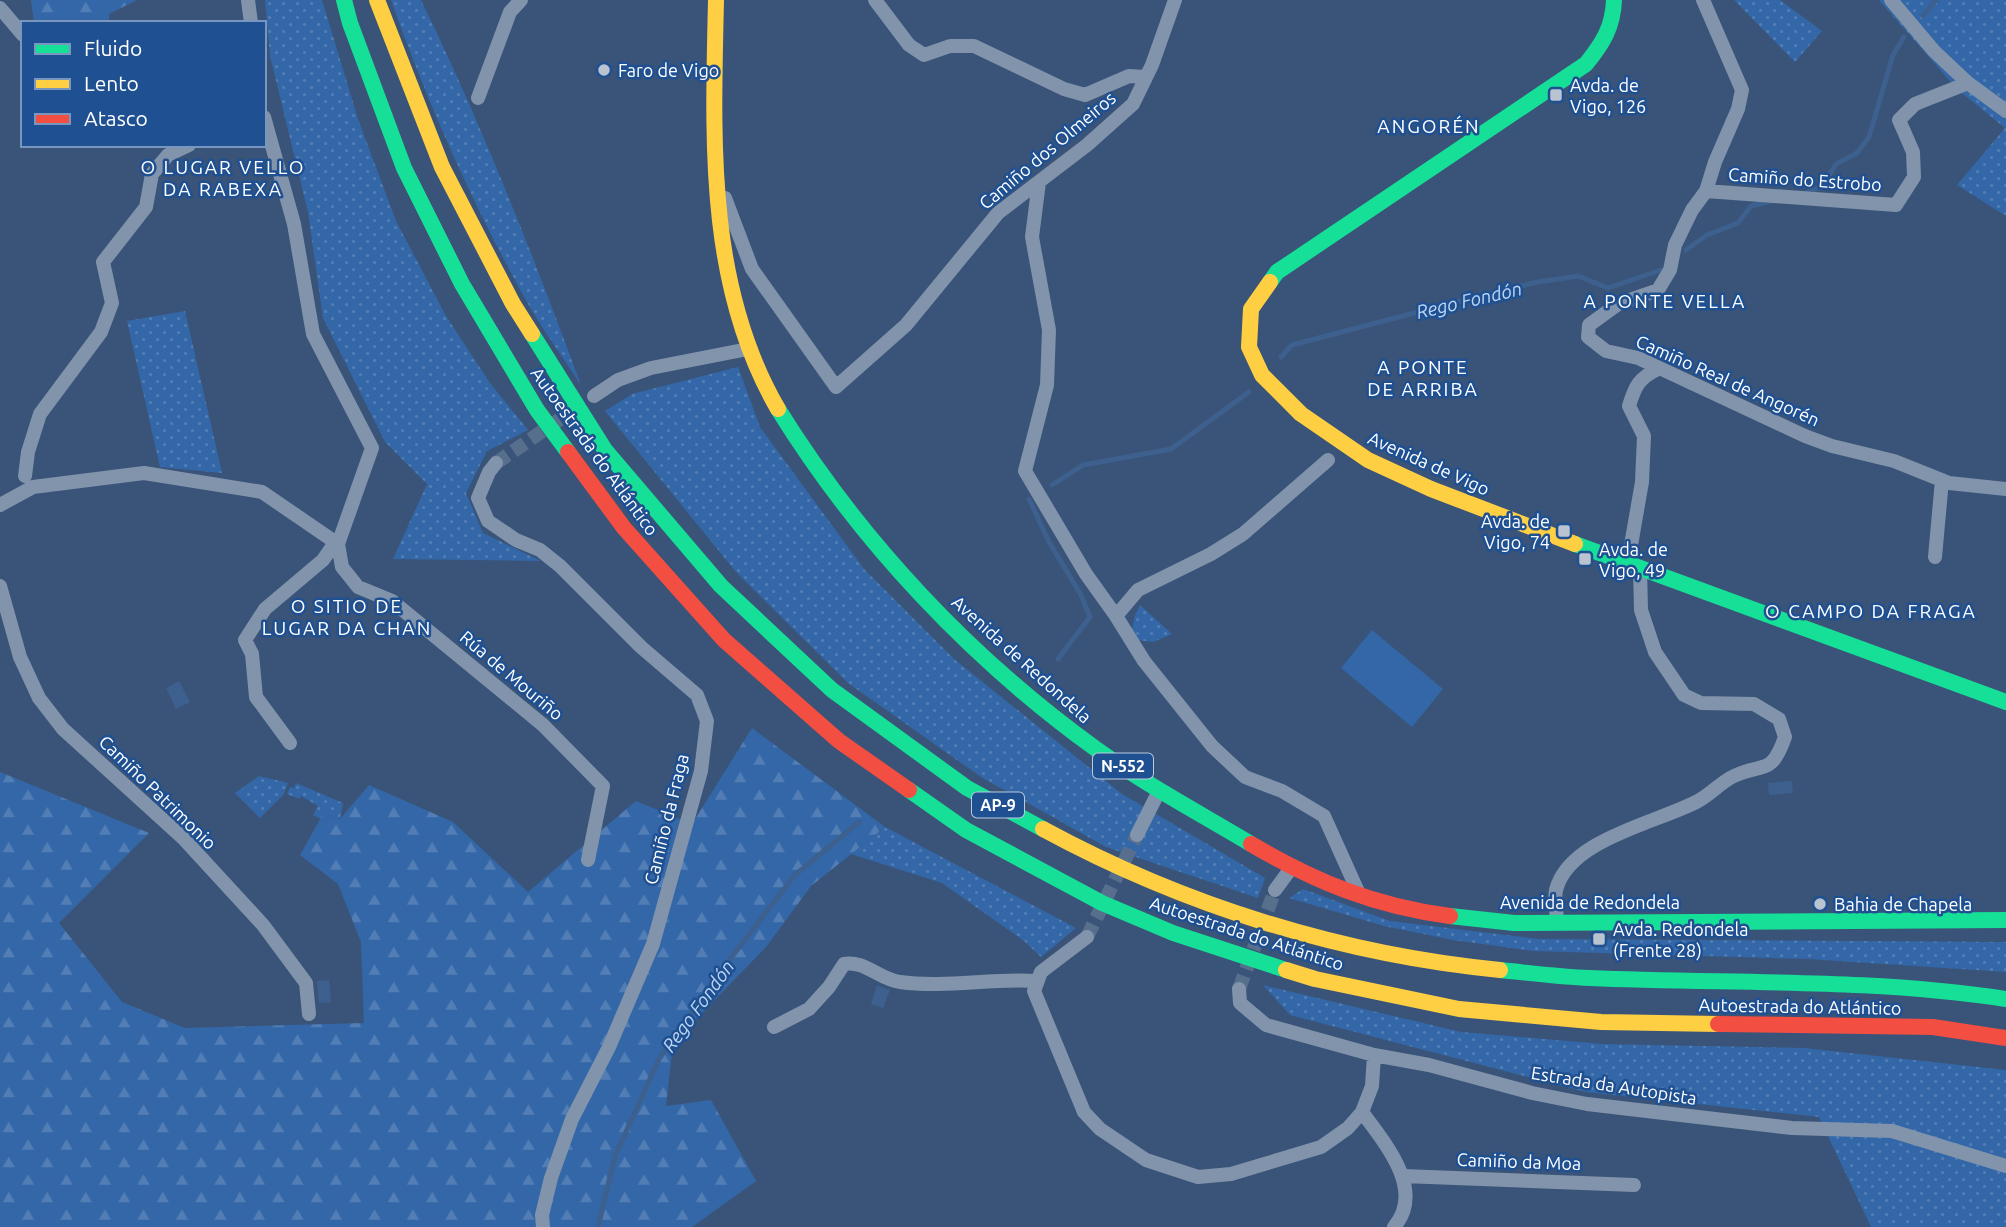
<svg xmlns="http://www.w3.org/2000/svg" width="2006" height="1227" viewBox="0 0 2006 1227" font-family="Ubuntu,sans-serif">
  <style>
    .grass { fill: url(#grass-dots) }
    .forest { fill: url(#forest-firs) }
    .pitch { fill: #3367a8 }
    .water { fill: #3d608e }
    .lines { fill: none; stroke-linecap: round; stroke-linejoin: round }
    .stream { stroke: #3d608e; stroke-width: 5 }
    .street-tunnel { stroke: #576e8c; stroke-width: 14; stroke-dasharray: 14 7; stroke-linecap: butt }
    .street { stroke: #8194ab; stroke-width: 14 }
    .fast { stroke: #16e098; stroke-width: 16 }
    .slow { stroke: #ffcf43; stroke-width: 16 }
    .jam { stroke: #f24e42; stroke-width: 16 }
    .poi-dot { fill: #bac3d0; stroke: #1f5092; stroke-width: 2.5 }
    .labels { text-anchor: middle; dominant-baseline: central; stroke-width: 5; stroke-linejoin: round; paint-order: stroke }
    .shield { fill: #1f5092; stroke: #bccade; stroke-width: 2 }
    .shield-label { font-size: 16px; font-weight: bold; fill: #fff }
    .poi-label { font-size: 18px; fill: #fff; stroke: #1f5092; text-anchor: start }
    .street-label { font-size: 18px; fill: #fff; stroke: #1f5092 }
    .neighbourhood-label { font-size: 19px; letter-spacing: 2px; fill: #fff; stroke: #1f5092 }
    .water-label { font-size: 19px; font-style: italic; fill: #bcd6f4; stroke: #1f5092 }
  </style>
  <defs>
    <pattern id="grass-dots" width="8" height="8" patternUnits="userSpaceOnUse" patternTransform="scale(1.75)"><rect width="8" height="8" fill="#3367a8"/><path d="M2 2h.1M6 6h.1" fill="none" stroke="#527eb5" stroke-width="1.8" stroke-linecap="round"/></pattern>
    <pattern id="forest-firs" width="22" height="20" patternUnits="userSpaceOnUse" patternTransform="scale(1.75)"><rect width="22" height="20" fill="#3367a8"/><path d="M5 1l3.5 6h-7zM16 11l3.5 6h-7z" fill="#527eb5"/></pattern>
  </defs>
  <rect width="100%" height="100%" fill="#395478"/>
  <path class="grass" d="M265 0H322L358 119 396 221 446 316 490 383 528 430 487 451 466 493 483 533 541 561 393 559 427 484 385 442 323 318 308 212 270 56Z
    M391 0H421C482 125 533 255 581 385 561 354 538 324 521 291 470 199 426 99 391 0Z
    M1734 0H1780L1822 31 1795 62Z
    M1879 0H2006V216L1957 185 2005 128 1957 89Z
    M185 311 222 473 160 467 127 321Z
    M738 367 760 427 864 569 954 659 1122 794 1265 878 1258 898 1106 847 981 777 848 683 736 572 605 411 632 394Z
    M1140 605 1172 634 1153 642 1137 640 1131 633 1135 615Z
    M259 776 288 783 284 794 260 818 235 793Z
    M296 783 343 803 340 819 324 814 321 819 313 815 318 806 301 796 299 799 287 794 290 787 294 788Z
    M885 827 1076 928 1041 957 1024 941 942 883 851 854Z
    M1303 889 1390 921 1539 939 2006 942V972L1808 959 1533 951 1453 940 1384 926 1289 898Z
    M1263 985 1461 1032 1602 1044 1804 1048 2006 1070V1227H1871L1819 1117 1586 1092 1290 1015Z"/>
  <path class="forest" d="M31 0H137L109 14V23H34Z
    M752 728 885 827 811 886 766 947 673 1043 666 1106 711 1100 756 1181 692 1227H0V772L149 833 59 923 122 1002 185 1028 364 1023 361 942 338 884 300 855 323 814 340 819 369 785 453 822 528 892 636 801 692 824Z"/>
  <path class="pitch" d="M1372 630 1443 689 1412 727 1341 668Z"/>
  <path class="water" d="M179 681 190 702 176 709 166 688Z
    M1792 781 1793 793 1769 795 1768 783Z
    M329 980 331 1002 319 1003 317 981Z
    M877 985 890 990 883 1008 871 1004Z"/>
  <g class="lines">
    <path class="stream" d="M1923 16 1936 0
      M1807 192 1822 187 1836 164 1857 153 1869 137 1893 55 1904 37
      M1686 250 1707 235 1738 223 1751 206 1772 201
      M1281 357 1292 345 1487 294 1538 282 1578 276 1608 288 1661 270
      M1052 485 1083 465 1171 449 1249 392
      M1029 499 1049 542 1081 595 1090 617 1058 659
      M598 1227 615 1156 659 1059 717 976 794 876 859 822"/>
    <path class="street-tunnel" d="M496 463 582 404
      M1087 937 1137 835
      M1239 989 1275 890"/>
    <path class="street" d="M248 0 251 23
      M875 0 909 45 924 55 950 46H974L1064 89 1085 95 1129 76 1145 77
      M1703 0 1742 90 1738 109 1715 162 1706 191 1692 210 1675 245 1670 270 1658 290 1618 304 1589 325 1588 337 1606 351 1638 358 1805 436 1832 446 1894 461 1949 483 2006 489
      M1891 0 1934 51 1968 83 2006 111
      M0 8 23 35
      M478 98 510 12 521 0
      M264 117 294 224 313 334 372 448 338 544 342 567 358 587 392 601 543 725 603 786 588 860
      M1039 182 1032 237 1049 330 1047 385 1025 471 1086 574 1116 616
      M1706 191 1896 205 1914 177 1913 152 1899 120 1915 104 1968 83
      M725 198 752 269 836 387 906 325 998 213 1087 145 1133 104 1152 65 1175 0
      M594 396 618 380 651 368 748 349
      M1328 460 1243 534 1211 554 1138 590 1116 616 1144 661 1212 746 1245 777 1282 791 1324 816 1360 896
      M496 463 489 472 478 498 488 521 516 540 540 550 560 566 641 647 697 695 707 721 701 771 653 944 609 1047 572 1119 551 1178 542 1215 543 1227
      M25 476 28 452 40 414 101 332 112 303 103 262 146 207 152 174 168 155 189 145
      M0 505 33 487 144 473 262 492 338 544 332 547 323 560 265 609 245 640 252 654 256 697 290 743
      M1935 557 1942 480
      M1625 563 1631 545 1642 482 1644 436 1629 406C1635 386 1639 378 1658 369
      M0 586 20 657 39 698 63 729 183 838 263 925 306 983 309 1014
      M1137 835 1159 791
      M1275 890 1292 867
      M1557 923C1557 913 1554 900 1556 890 1569 839 1657 823 1698 801 1711 794 1721 782 1734 776 1763 762 1771 777 1785 737L1779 719 1754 704 1701 703 1684 695 1655 652 1641 610 1640 569
      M1087 937 1041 972 1034 991 1084 1112 1100 1129 1146 1160 1198 1177 1231 1174 1321 1147 1348 1128 1362 1112
      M1239 989 1240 1003 1266 1025 1374 1055 1429 1065 1532 1093 1587 1104 1792 1128 1892 1131 2006 1166
      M774 1027 809 1009 829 987 844 964C865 960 880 980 900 982 945 988 992 978 1037 981
      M1374 1055 1372 1086 1362 1112C1384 1142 1426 1190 1394 1227
      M1403 1176 1634 1185"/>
    <path class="fast" d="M344 0 350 23 404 168 462 284 537 410 568 452
      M1270 282 1277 272 1586 64C1603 43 1613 27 1614 0
      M532 334 605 450 721 586 832 690 967 788 1043 829
      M778 409C860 541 970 658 1096 749 1145 784 1199 813 1251 844
      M1575 544 2006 702
      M909 790 966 830 1102 903 1173 933 1286 970
      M1450 916 1514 923 2006 920
      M1500 970C1530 973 1560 977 1590 978 1729 984 1869 978 2006 999"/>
    <path class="slow" d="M377 0 442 167 513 304 532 334
      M716 0C713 139 706 285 778 409
      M1270 282 1251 309 1249 347 1262 375 1301 414 1368 460 1431 489 1575 544
      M1043 829C1183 905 1342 955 1500 970
      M1286 970 1315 979 1459 1009 1601 1022 1718 1024"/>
    <path class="jam" d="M568 452 624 528 724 640 839 741 909 790
      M1251 844C1316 882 1374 906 1450 916
      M1718 1024 1933 1027 2006 1038"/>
  </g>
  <g class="poi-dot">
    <circle cx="604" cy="70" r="7"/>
    <rect x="1549" y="88" width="14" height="14" rx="3.5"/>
    <rect x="1557" y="524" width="14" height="14" rx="3.5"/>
    <rect x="1578" y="552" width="14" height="14" rx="3.5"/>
    <circle cx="1820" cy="904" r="7"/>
    <rect x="1592" y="932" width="14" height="14" rx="3.5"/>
  </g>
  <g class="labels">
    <g class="shield">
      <rect x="1093" y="753.5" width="60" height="25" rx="5"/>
      <rect x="972" y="792.5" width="52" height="25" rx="5"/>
    </g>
    <g class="shield-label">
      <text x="1123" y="766">N-552</text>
      <text x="998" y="805">AP-9</text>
    </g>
    <g class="poi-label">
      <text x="618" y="70">Faro de Vigo</text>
      <text x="1570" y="85">Avda. de<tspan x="1570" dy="21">Vigo, 126</tspan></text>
      <text x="1550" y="521" text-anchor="end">Avda. de<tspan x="1550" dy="21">Vigo, 74</tspan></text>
      <text x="1599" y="549">Avda. de<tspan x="1599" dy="21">Vigo, 49</tspan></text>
      <text x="1834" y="904">Bahia de Chapela</text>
      <text x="1613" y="929">Avda. Redondela<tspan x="1613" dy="21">(Frente 28)</tspan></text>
    </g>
    <g class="street-label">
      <text transform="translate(1047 150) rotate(-40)">Camiño dos Olmeiros</text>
      <text transform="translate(1805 179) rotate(4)">Camiño do Estrobo</text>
      <text transform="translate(1728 380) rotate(24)">Camiño Real de Angorén</text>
      <text transform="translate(595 451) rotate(54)">Autoestrada do Atlántico</text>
      <text transform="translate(1429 463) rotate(24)">Avenida de Vigo</text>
      <text transform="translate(1022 659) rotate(42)">Avenida de Redondela</text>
      <text transform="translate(512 675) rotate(40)">Rúa de Mouriño</text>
      <text transform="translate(158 792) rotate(44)">Camiño Patrimonio</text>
      <text transform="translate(666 819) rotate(-76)">Camiño da Fraga</text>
      <text x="1590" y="902">Avenida de Redondela</text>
      <text transform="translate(1247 933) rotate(18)">Autoestrada do Atlántico</text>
      <text transform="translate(1800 1006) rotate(1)">Autoestrada do Atlántico</text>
      <text transform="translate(1614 1085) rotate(9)">Estrada da Autopista</text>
      <text transform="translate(1519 1161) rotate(2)">Camiño da Moa</text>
    </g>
    <g class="neighbourhood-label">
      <text x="1429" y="126">ANGORÉN</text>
      <text x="223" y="167">O LUGAR VELLO<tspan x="223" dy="22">DA RABEXA</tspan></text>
      <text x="1665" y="301">A PONTE VELLA</text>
      <text x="1423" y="367">A PONTE<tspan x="1423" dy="22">DE ARRIBA</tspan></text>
      <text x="347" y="606">O SITIO DE<tspan x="347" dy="22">LUGAR DA CHAN</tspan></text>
      <text x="1871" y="611">O CAMPO DA FRAGA</text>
    </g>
    <g class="water-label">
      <text transform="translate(1469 300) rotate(-13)">Rego Fondón</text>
      <text transform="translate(698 1006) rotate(-54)">Rego Fondón</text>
    </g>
  </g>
  <rect x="21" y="21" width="245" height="126" fill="#1f5092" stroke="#7996be" stroke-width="2"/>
  <rect x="35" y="44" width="35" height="10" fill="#16e098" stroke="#7996be" stroke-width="2"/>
  <text x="84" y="56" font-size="21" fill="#ffffff">Fluido</text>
  <rect x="35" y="79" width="35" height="10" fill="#ffcf43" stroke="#7996be" stroke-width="2"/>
  <text x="84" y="91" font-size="21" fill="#ffffff">Lento</text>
  <rect x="35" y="114" width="35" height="10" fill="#f24e42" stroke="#7996be" stroke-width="2"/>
  <text x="84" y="126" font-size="21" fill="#ffffff">Atasco</text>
</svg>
